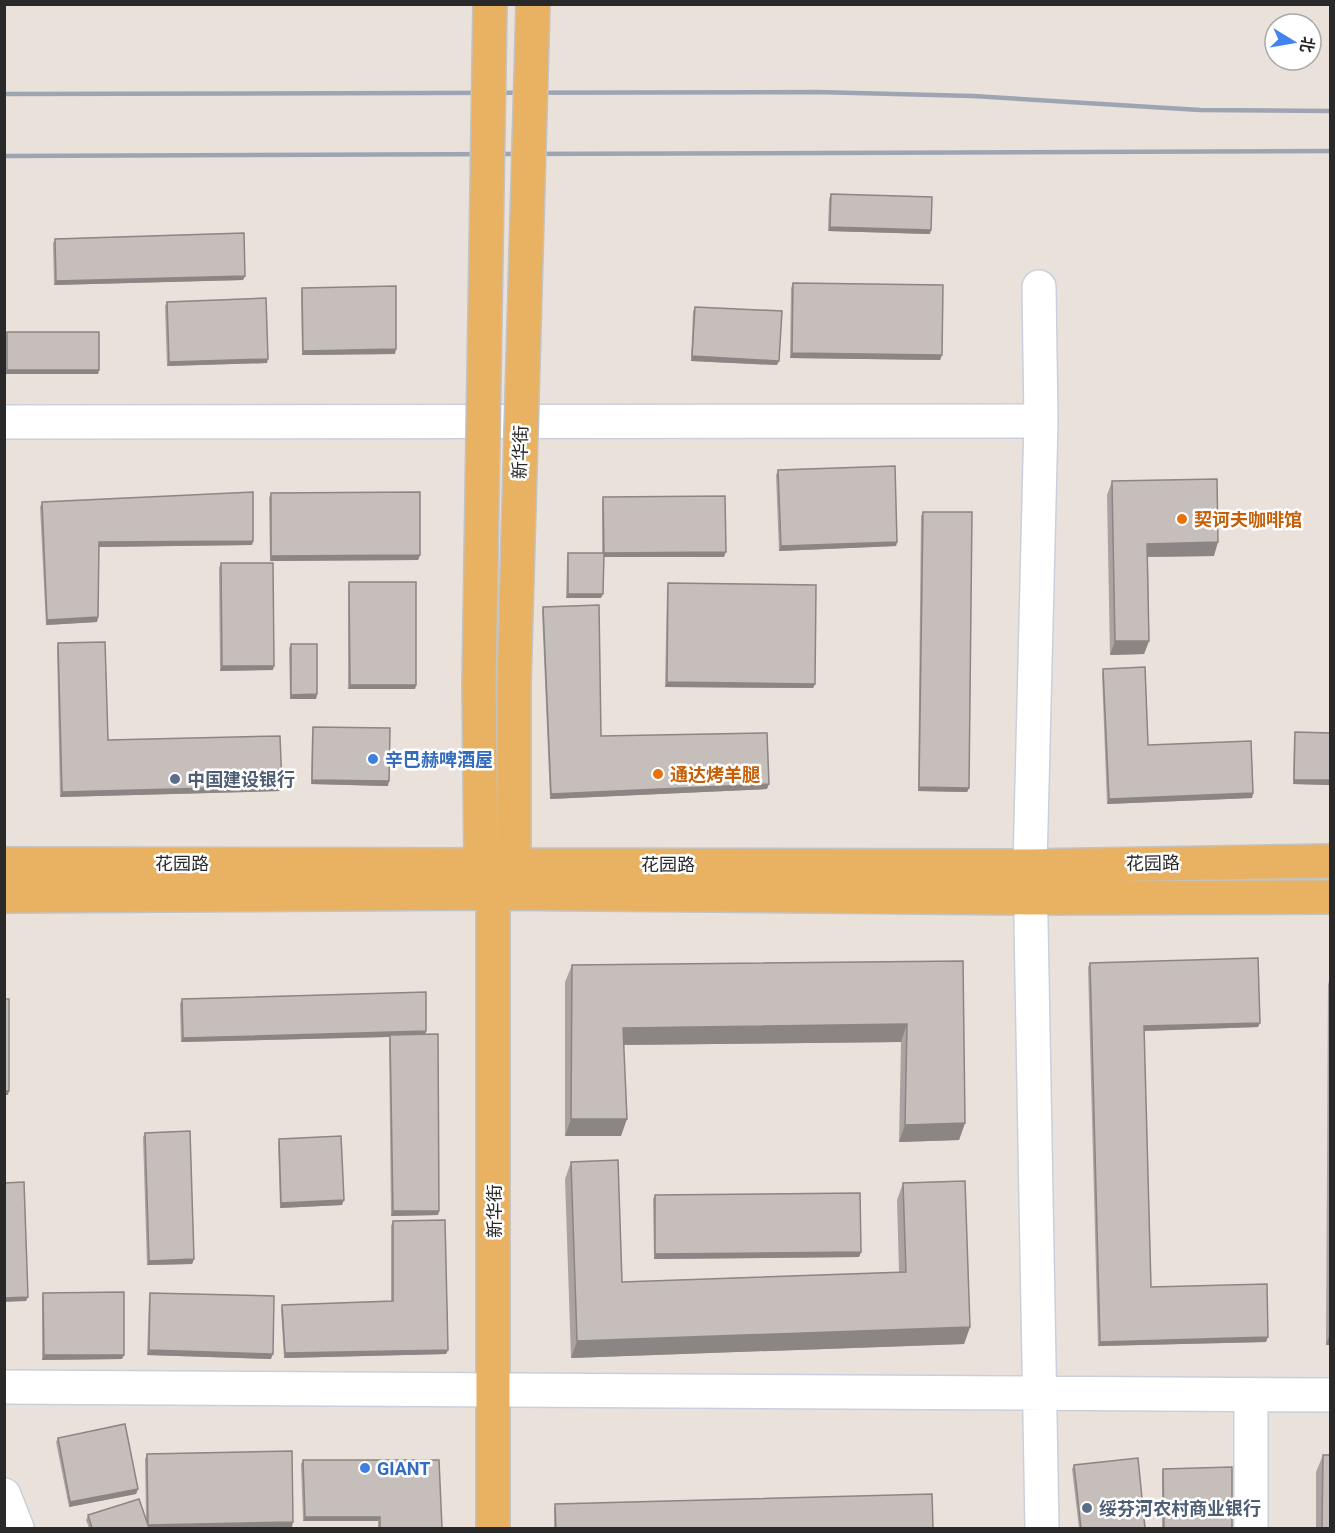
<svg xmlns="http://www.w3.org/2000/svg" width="1335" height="1533" viewBox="0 0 1335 1533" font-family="Roboto,'Noto Sans SC',sans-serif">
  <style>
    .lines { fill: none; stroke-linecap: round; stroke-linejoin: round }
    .minor-casing { stroke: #c9d0da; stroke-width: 36 }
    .major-casing { stroke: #c3c3c3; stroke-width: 36 }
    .minor { stroke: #fff; stroke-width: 33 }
    .major { stroke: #e9b162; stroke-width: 33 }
    .rail { stroke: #9ea5b2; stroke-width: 4.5 }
    .major-bridge-casing { stroke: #c3c3c3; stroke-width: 36; stroke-linecap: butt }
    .major-bridge { stroke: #e9b162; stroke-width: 33 }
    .wall { fill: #aaa3a1 }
    .shaded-wall { fill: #8b8583 }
    .building { fill: #c6bebb; stroke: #8b8583; stroke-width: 1.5 }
    .food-dot { fill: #e8710a; stroke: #fff; stroke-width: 2 }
    .shop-dot { fill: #3f7fe0; stroke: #fff; stroke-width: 2 }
    .service-dot { fill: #5c6f8a; stroke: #fff; stroke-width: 2 }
    .labels { text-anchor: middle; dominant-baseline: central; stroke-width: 5; stroke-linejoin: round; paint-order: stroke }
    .street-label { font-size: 18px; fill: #292929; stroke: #fff }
    .food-label { font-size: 18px; font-weight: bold; fill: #c56008; stroke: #fff; text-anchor: start }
    .shop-label { font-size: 18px; font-weight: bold; fill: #366cbe; stroke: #fff; text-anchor: start }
    .service-label { font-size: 18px; font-weight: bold; fill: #4e5e75; stroke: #fff; text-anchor: start }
  </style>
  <rect width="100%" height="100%" fill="#eae1db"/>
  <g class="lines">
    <g class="minor-casing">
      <path id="minor" d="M1039 287 1041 421 1030 866 1042 1528
        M4 422 1041 421
        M4 1387 1330 1395
        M1251 1395V1528
        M4 1495 17 1528"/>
    </g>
    <g class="major-casing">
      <path id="major" d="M479 684 481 863 493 893V1528
        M4 864 1030 866 1330 861
        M501 881 514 863V684
        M4 896 493 893 1030 898 1330 897"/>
    </g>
    <use href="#minor" class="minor"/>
    <use href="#major" class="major"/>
    <path class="rail" d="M4 94 816 92 973 96 1200 110 1330 111
      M4 156 1330 151"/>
    <g class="major-bridge-casing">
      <path id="major-bridge" d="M479 684 490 4
        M514 684 533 4"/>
    </g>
    <use href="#major-bridge" class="major-bridge"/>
  </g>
  <path class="wall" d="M831 194 930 234 828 231 829 199Z
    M55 239 245 276 243 280 54 285 53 243Z
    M793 283 942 355 940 360 790 358 791 288Z
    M302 288 395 354 302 355 301 292Z
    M167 302 267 363 167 366 165 306Z
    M695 307 777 365 691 361 693 311Z
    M7 332 99 370 98 374H5L6 337Z
    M778 470 897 542 896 546 779 551 776 475Z
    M1112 481 1214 556 1148 557 1149 641 1144 654 1110 655 1107 495Z
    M271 493 420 555 418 560 270 561 269 498Z
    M603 497 724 557H604L601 598H566L567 557 568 553H602V501Z
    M42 502 253 541 252 545 99 547 98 617 97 622 46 625 40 507Z
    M923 512 969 788 967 792 918 791 921 516Z
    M221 563 273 670 220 671 219 568Z
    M349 582 416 685 415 689H348V587Z
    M668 583 815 684 813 688 665 687 667 588Z
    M543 607 601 736 767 789 550 799 542 611Z
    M58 643 108 740 280 791 60 797 57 648Z
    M291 644 317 694 316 699H290L289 648Z
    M1103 669 1148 745 1253 793 1252 798 1107 804 1102 674Z
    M313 727 388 786 311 784 312 732Z
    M1295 732 1330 733V785L1293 784 1294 737Z
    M963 961 965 1123 959 1140 899 1142 901 1042 624 1045 621 1136H565V982L572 965Z
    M1090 963 1258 1027 1144 1031 1151 1287 1266 1342 1098 1346 1088 967Z
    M1330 977V1345H1326L1328 985Z
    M182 999 426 1031 425 1035 439 1211 438 1215 391 1216 389 1040 390 1037 181 1042 180 1004Z
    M145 1133 194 1259 192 1264 147 1265 143 1137Z
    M279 1139 342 1205 280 1208 278 1143Z
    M571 1162 622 1282 899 1272 897 1200 903 1183 970 1327 964 1344 571 1358 565 1179Z
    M655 1195 861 1252 859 1257 654 1259 653 1199Z
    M393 1221 448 1350 446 1354 284 1358 281 1310 282 1305 391 1301V1226Z
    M43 1293 122 1359 42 1360V1297Z
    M150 1293 271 1359 147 1355 149 1297Z
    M58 1438 138 1489 136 1494 69 1507 56 1442Z
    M147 1454 292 1527 207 1528H89L86 1520 88 1515 146 1519 145 1459Z
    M1323 1455 1330 1528H1316V1472Z
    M303 1460 442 1528H378V1521H303L301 1464Z
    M1074 1465 1145 1528H1079L1072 1469Z
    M1163 1469 1232 1528H1162V1473Z
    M555 1504 933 1528H554V1509Z"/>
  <path class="shaded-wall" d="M830 227 931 230 930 234 828 231Z
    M245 276 243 280 54 285 56 281Z
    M396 349 395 354 302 355 303 351Z
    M792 353 942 355 940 360 790 358Z
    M692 356 779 361 777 365 691 361Z
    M268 359 267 363 167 366 169 362Z
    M7 370H99L98 374H5Z
    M253 541 252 545 97 547 99 542Z
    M897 542 896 546 779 551 781 546Z
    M1218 542 1214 556 1142 557 1147 544Z
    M726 552 724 557H602L604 553Z
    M420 555 418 560 270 561 271 556Z
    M568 594H603L601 598H566Z
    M98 617 97 622 46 625 47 620Z
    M1115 641H1149L1144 654 1110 655Z
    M222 666H274L273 670 220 671Z
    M667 682 815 684 813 688 665 687Z
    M350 685H416L415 689H348Z
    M317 694 316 699H290L291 695Z
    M312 780 389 781 388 786 311 784Z
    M1294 780H1330V785L1293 784Z
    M769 784 767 789 550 799 551 794Z
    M282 786 280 791 60 797 62 792Z
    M919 787 969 788 967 792 918 791Z
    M1253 793 1252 798 1107 804 1109 799Z
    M1260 1023 1258 1027 1142 1031 1144 1026Z
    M907 1024 901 1042 617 1045 623 1028Z
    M426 1031 425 1036 181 1042 183 1038Z
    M4 1091H9L8 1095H4Z
    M571 1119H627L621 1136H565Z
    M965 1123 959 1140 899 1142 905 1125Z
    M344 1200 342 1205 280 1208 281 1203Z
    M393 1211H439L438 1215 391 1216Z
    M861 1252 859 1257 654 1259 655 1254Z
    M194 1259 192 1264 147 1265 149 1261Z
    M28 1297 26 1301 4 1302V1298Z
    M970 1327 964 1344 571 1358 577 1341Z
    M1330 1333V1345H1326Z
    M1268 1337 1266 1342 1098 1346 1100 1342Z
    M149 1350 273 1354 271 1359 147 1355Z
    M448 1350 446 1354 284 1358 285 1353Z
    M44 1355H124L122 1359 42 1360Z
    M138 1489 136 1494 69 1507 70 1502Z
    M305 1517H380L378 1521H303Z
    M293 1522 292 1527 147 1528 148 1525Z"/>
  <path class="building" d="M831 194 932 197 931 230 830 227Z
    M244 233 245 276 56 281 55 239Z
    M793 283 943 285 942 355 792 353Z
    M396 286V349L303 351 302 288Z
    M266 298 268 359 169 362 167 302Z
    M695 307 782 311 779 361 692 356Z
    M7 332H99V370H7Z
    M895 466 897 542 781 546 778 470Z
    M1217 479 1218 542 1147 544 1149 641H1115L1112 481Z
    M253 492V541L99 542 98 617 47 620 42 502Z
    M420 492V555L271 556V493Z
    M725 496 726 552 604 553 603 497Z
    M923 512H972L969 788 919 787Z
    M568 553H604L603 594H568Z
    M221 563H273L274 666H222Z
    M349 582H416V685H350Z
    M668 583 816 585 815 684 667 682Z
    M599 605 601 736 767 733 769 784 551 794 543 607Z
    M105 642 108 740 280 736 282 786 62 792 58 643Z
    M291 644H317V694L291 695Z
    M1145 667 1148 745 1251 741 1253 793 1109 799 1103 669Z
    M313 727 390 728 389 781 312 780Z
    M1295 732 1330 733V780H1294Z
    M1258 958 1260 1023 1144 1026 1151 1287 1267 1284 1268 1337 1100 1342 1090 963Z
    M963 961 965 1123 905 1125 907 1024 623 1028 627 1119H571L572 965Z
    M426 992V1031L183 1038 182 999Z
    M4 999H9V1091H4Z
    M438 1034 439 1211H393L390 1035Z
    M190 1131 194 1259 149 1261 145 1133Z
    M341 1136 344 1200 281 1203 279 1139Z
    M618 1160 622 1282 906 1272 903 1183 965 1181 970 1327 577 1341 571 1162Z
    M24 1182 28 1297 4 1298V1183Z
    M860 1193 861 1252 655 1254V1195Z
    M445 1220 448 1350 285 1353 282 1305 393 1301V1221Z
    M124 1292V1355H44L43 1293Z
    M150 1293 274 1296 273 1354 149 1350Z
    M125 1424 138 1489 70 1502 58 1438Z
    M292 1451 293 1522 148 1525 149 1528H92L88 1515 139 1499 148 1525 147 1454Z
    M1323 1455H1330V1528H1322Z
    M1138 1458 1145 1528H1081L1074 1465Z
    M303 1460H439L442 1528H380V1517H305Z
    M1232 1467V1528H1164L1163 1469Z
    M932 1494 933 1528H556L555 1504Z"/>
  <g class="food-dot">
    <circle cx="1182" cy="519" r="6"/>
    <circle cx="658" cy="774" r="6"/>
  </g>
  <g class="shop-dot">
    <circle cx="373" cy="759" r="6"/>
    <circle cx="365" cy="1468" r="6"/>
  </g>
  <g class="service-dot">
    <circle cx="175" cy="779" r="6"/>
    <circle cx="1087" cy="1508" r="6"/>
  </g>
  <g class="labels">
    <g class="street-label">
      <text transform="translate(520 452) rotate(-88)">新华街</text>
      <text x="182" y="863">花园路</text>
      <text transform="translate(1153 863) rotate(-1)">花园路</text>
      <text x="668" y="864">花园路</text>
      <text transform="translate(494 1211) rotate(-90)">新华街</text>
    </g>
    <g class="food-label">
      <text x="1194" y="519">契诃夫咖啡馆</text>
      <text x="670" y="774">通达烤羊腿</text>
    </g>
    <g class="shop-label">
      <text x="385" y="759">辛巴赫啤酒屋</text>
      <text x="377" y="1468">GIANT</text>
    </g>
    <g class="service-label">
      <text x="187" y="779">中国建设银行</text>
      <text x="1099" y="1508">绥芬河农村商业银行</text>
    </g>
  </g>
  <rect width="1335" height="1533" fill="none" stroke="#292929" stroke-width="12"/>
  <g transform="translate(1293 42) rotate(101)"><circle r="28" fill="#ffffff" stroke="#a9a9a9" stroke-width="1.5"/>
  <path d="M0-4.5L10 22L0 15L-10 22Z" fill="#4383f0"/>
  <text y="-9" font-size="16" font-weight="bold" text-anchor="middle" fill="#292929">北</text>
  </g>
</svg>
